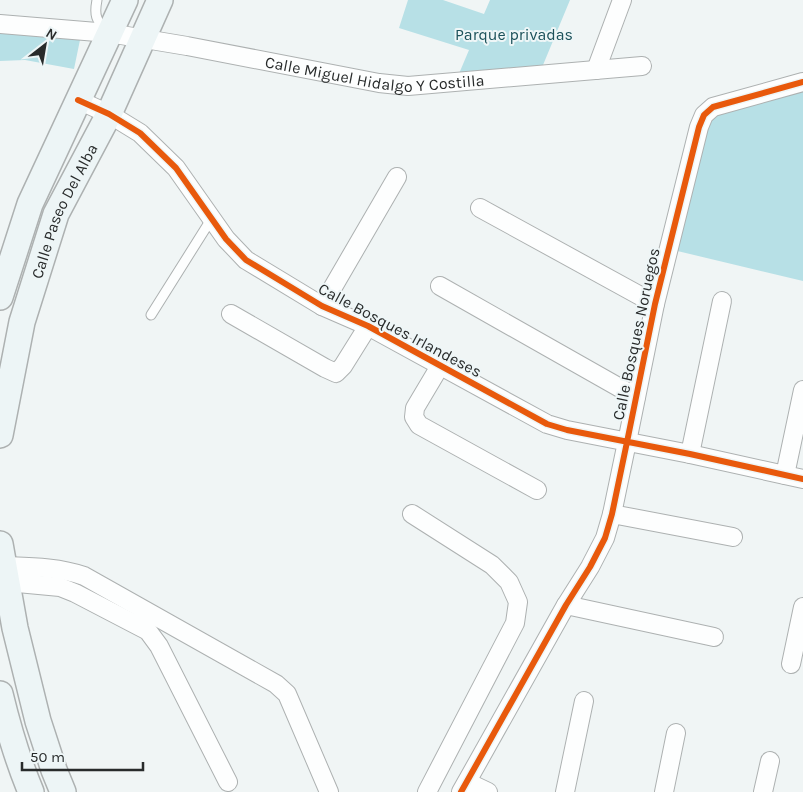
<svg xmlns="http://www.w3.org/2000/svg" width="803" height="792" viewBox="0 0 803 792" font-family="Karla,sans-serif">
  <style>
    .green { fill: #b7e0e6 }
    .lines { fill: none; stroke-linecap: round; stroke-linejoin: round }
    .lane-casing { stroke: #adb1b1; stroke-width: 11 }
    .street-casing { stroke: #adb1b1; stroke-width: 20 }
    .secondary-casing { stroke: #adb1b1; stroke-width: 28 }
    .lane { stroke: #fdfefe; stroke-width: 9 }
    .street { stroke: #fdfefe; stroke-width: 18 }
    .secondary { stroke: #edf5f6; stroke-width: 25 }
    .cycleway-casing { stroke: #eef6f7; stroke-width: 9 }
    .cycleway { stroke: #e8590c; stroke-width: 6 }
    .labels { text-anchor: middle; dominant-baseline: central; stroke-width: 4; stroke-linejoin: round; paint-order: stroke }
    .park-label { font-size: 16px; fill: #1b515a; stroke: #eef6f7 }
    .street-label { font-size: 16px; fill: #282b2b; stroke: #eef6f7 }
  </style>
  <rect width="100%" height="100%" fill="#f0f5f5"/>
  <path class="green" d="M408 0H443L484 14 490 0H570L543 65 458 76 469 50 399 28Z
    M0 31 80 40 74 69 25 60 0 61Z
    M803 82V281L669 249 704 115Z"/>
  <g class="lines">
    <g class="lane-casing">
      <path id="lane" d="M97 0C94 15 96 21 107 31
        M151 315 212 218"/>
    </g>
    <g class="street-casing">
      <g id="street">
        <path id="s1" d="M0 24 109 33 187 46 379 83 408 86 642 66"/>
        <path d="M596 70 622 0"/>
        <path d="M78 100 109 114 140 133 176 168 226 239 246 260 322 306 368 326 547 424 567 430 690 454 803 479"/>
        <path d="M480 208 655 304"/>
        <path d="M440 286 636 397"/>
        <path d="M322 306 397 177"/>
        <path d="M231 314 325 368 336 373 343 366 368 326"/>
        <path d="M440 366 415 408 414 417 419 425 537 490"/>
        <path d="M690 454 722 301"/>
        <path d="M785 475 803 390"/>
        <path d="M412 514 492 565 509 582 518 602 515 623 427 792"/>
        <path d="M612 514 733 537"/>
        <path d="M4 566C31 567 58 567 84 576L276 684 287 694 329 792"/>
        <path d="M0 582H7L60 587 75 593 148 631 159 646 228 782"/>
        <path d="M566 605 714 637"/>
        <path d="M791 664 803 607"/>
        <path d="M467 782 488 792"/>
        <path d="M461 792 566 605 590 567 605 538 612 514 627 442 655 304 699 127 704 115 713 107 803 82"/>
        <path d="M565 792 584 701"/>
        <path d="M664 792 676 733"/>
        <path d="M763 792 770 761"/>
      </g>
    </g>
    <g class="secondary-casing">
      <g id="secondary">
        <path d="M0 297 30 204 125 0"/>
        <path id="s2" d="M0 435 22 322 56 214 109 114 160 0"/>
        <path d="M0 544 15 628 38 721 54 770 63 792"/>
        <path d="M0 694C8 727 18 761 31 792"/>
      </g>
    </g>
    <use href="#lane" class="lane"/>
    <use href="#street" class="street"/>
    <use href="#secondary" class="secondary"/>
    <g class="cycleway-casing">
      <path id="cycleway" d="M78 100 109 114 140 133 176 168 226 239 246 260 322 306 368 326 547 424 567 430 690 454 803 479
        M461 792 566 605 590 567 605 538 612 514 627 442 655 304 699 127 704 115 713 107 803 82"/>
    </g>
    <use href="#cycleway" class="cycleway"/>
  </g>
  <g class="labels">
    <g class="park-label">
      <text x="514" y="34">Parque privadas</text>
    </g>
    <g class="street-label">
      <text stroke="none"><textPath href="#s1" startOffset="379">Calle Miguel Hidalgo Y Costilla</textPath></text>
      <text stroke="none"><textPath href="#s2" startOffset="234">Calle Paseo Del Alba</textPath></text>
      <text transform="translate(400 330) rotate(28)">Calle Bosques Irlandeses</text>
      <text transform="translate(636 334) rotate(-78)">Calle Bosques Noruegos</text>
    </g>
  </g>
  <g transform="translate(45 45) rotate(31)" stroke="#eef6f7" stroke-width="4" paint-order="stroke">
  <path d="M0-4L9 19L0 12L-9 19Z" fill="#282b2b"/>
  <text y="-8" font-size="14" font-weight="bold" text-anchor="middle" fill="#282b2b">N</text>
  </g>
  <path d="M22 762v8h121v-8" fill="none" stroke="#282b2b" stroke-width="2.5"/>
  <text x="30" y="762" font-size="15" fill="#282b2b" stroke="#eef6f7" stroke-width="4" paint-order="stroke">50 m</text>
</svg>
